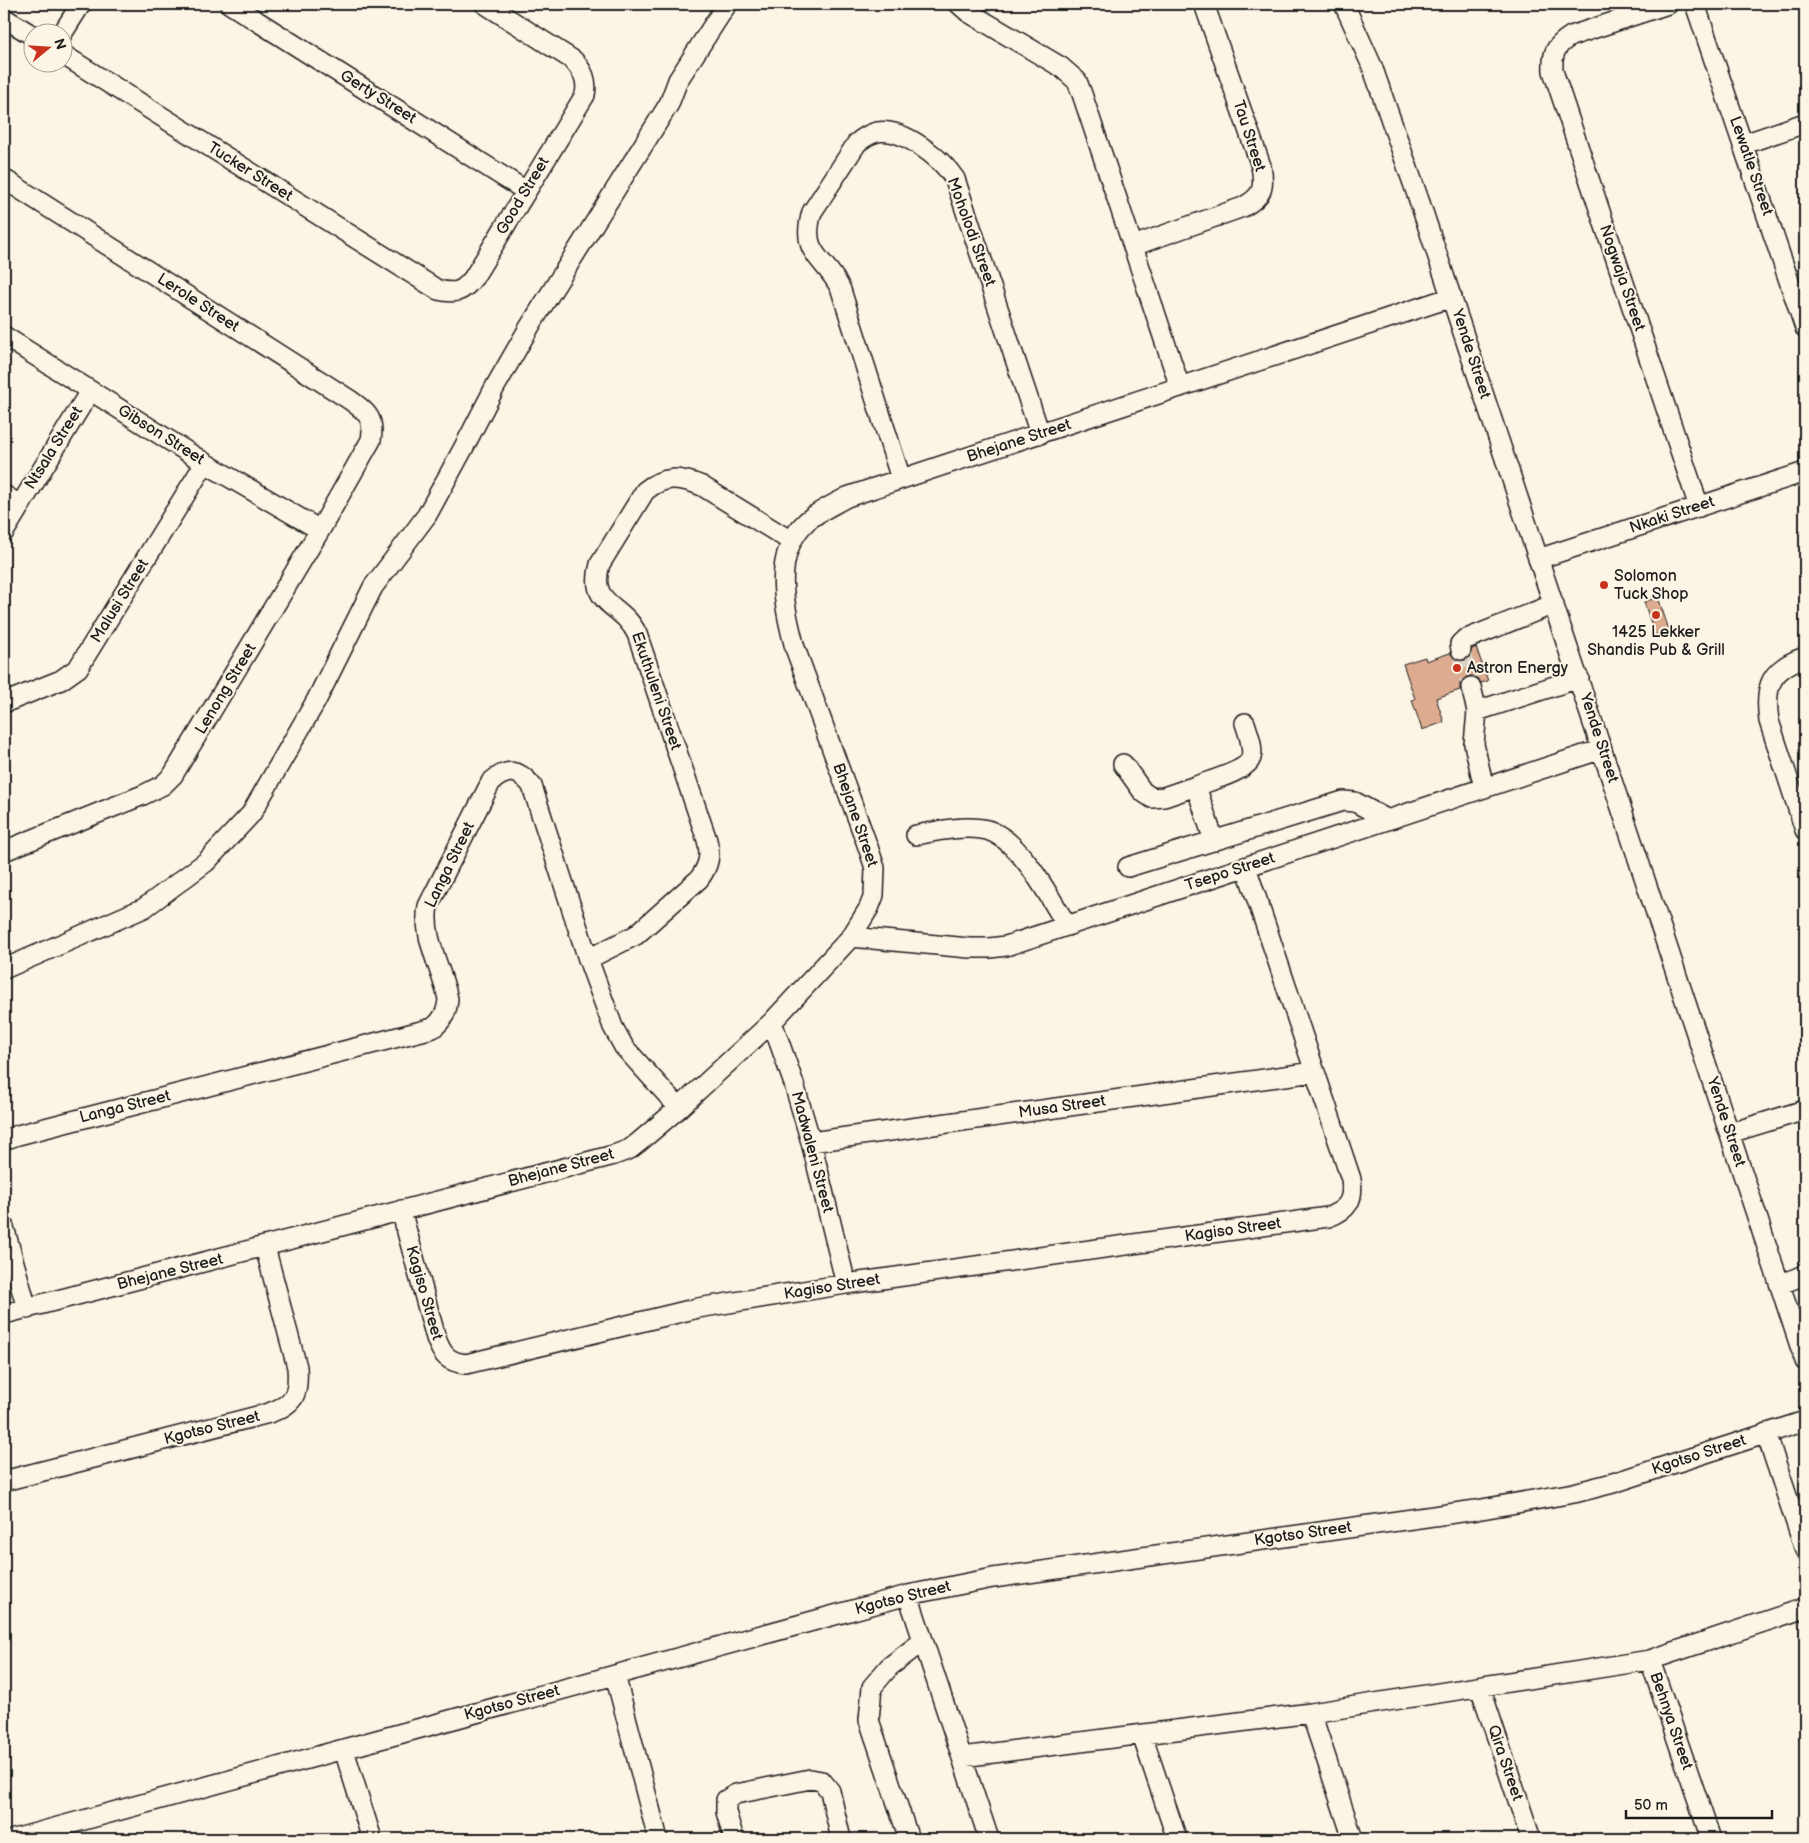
<svg xmlns="http://www.w3.org/2000/svg" width="1809" height="1843" viewBox="0 0 1809 1843" font-family="'Balsamiq Sans',sans-serif">
  <style>
    .building { fill: #ddac90; stroke: #1c1c1c }
    .lines { fill: none; stroke-linecap: round; stroke-linejoin: round }
    .minor-tunnel { stroke: #dad4c7; stroke-width: 19; stroke-dasharray: 19 9; stroke-linecap: butt }
    .minor-casing { stroke: #1c1c1c; stroke-width: 22 }
    .minor { stroke: #fcf5e5; stroke-width: 19 }
    .poi-dot { fill: #c8321e; stroke: #fcf5e5; stroke-width: 2 }
    .labels { text-anchor: middle; dominant-baseline: central; stroke-width: 4; stroke-linejoin: round; paint-order: stroke }
    .street-label { font-size: 16px; fill: #1c1c1c; stroke: #fcf5e5 }
    .poi-label { font-size: 16px; fill: #1c1c1c; stroke: #fcf5e5; text-anchor: start }
  </style>
  <rect width="100%" height="100%" fill="#fcf5e5"/>
  <filter id="ink" filterUnits="userSpaceOnUse"><feTurbulence type="fractalNoise" baseFrequency=".02" numOctaves="2"/><feDisplacementMap in="SourceGraphic" scale="10" xChannelSelector="R" yChannelSelector="G"/><feConvolveMatrix kernelMatrix="1 2 1 2 8 2 1 2 1" color-interpolation-filters="sRGB"/></filter>
  <g filter="url(#ink)">
    <path class="building" d="M1658 597 1669 630 1655 635 1644 602Z
      M1476 647 1488 681 1481 683 1475 676H1468L1460 683V690L1436 698 1444 722 1422 730 1412 700 1415 699 1403 664 1425 657 1426 661 1450 653 1457 660 1463 661 1468 658 1472 649Z"/>
    <g class="lines">
      <path class="minor-tunnel" d="M1461 650 1471 687"/>
      <g class="minor-casing">
        <path id="minor" d="M230 4 526 191
          M959 4 968 12 1061 67 1077 81 1082 94 1180 387
          M1344 4 1372 66 1420 203 1805 1361
          M1668 4 1571 36C1555 46 1552 53 1553 71L1699 507
          M1695 4 1805 328
          M4 18 32 35
          M62 34 81 4
          M62 54 438 290C456 294 463 292 474 277L585 95C588 80 583 71 573 60L485 4
          M1744 144 1805 123
          M4 179 350 400C367 412 375 418 371 440L320 530 173 775 163 785 143 795 4 851
          M1133 246 1243 207C1263 196 1265 188 1261 166L1204 4
          M4 336 205 463 320 530
          M901 479 841 290C826 257 799 256 812 212L857 143C863 138 869 134 877 132 903 127 942 159 955 179L1040 434
          M4 495 20 505
          M4 532 90 391
          M1538 559 1805 472
          M1461 650 1460 644 1464 640 1554 604
          M1805 657C1770 669 1764 686 1769 721L1805 830
          M1471 687 1477 711 1474 744 1484 788
          M4 703 61 680 78 668 205 463
          M1477 711 1579 678
          M1123 764 1143 792 1152 798 1164 797 1196 786
          M916 835C938 831 959 826 982 829 1017 833 1050 898 1067 926
          M1214 841 1196 786C1209 781 1247 771 1251 758 1254 747 1248 733 1245 723
          M1128 867 1343 801 1355 802 1388 820
          M851 937 969 948H990L1006 946 1602 749
          M588 959 636 935 699 879C709 866 711 855 707 840L637 634C622 602 588 607 600 564L645 491C664 475 680 477 702 486L791 541
          M4 969 144 908 206 862 251 814 316 701 373 587 427 515 464 447 495 387 530 326 669 104 678 80 727 4
          M772 1022 794 1084 811 1142 846 1284
          M1730 1133 1805 1110
          M4 1140 18 1135 433 1028C443 1020 447 1012 448 999 442 969 422 937 428 906L491 782C507 768 519 769 532 786L588 959 613 1027 624 1047 679 1108
          M811 1142 1314 1072
          M401 1210 436 1338C442 1355 448 1362 466 1364L698 1308 846 1284 1328 1217C1348 1210 1354 1200 1351 1179L1246 867
          M4 1227 27 1309
          M1780 1284 1805 1275
          M4 1314 614 1155 630 1149 639 1142 679 1108 772 1022 851 937 869 908 874 895 875 868 868 847 795 648C784 607 771 554 807 521 819 511 833 505 847 497L1452 297
          M1766 1433 1805 1550
          M4 1481 269 1413C295 1404 299 1394 297 1367L265 1247
          M908 1595 989 1839
          M1650 1660 1711 1839
          M615 1675 658 1839
          M1480 1687 1531 1839
          M1311 1713 1353 1839
          M1142 1735 1177 1839
          M344 1750 372 1839
          M962 1757 1311 1713 1650 1660 1805 1608
          M14 1839 908 1595 993 1578 1476 1510 1574 1493 1613 1483 1805 1421
          M734 1839 726 1812V1800L736 1794 810 1779 822 1781 830 1791 841 1839
          M909 1839 869 1720 872 1687 889 1667 923 1641"/>
      </g>
      <use href="#minor" class="minor"/>
    </g>
  </g>
  <g class="poi-dot">
    <circle cx="1604" cy="585" r="5"/>
    <circle cx="1656" cy="615" r="5"/>
    <circle cx="1457" cy="668" r="5"/>
  </g>
  <g class="labels">
    <g class="street-label">
      <text transform="translate(378 97) rotate(32)">Gerty Street</text>
      <text transform="translate(1249 136) rotate(72)">Tau Street</text>
      <text transform="translate(1751 166) rotate(71)">Lewatle Street</text>
      <text transform="translate(250 172) rotate(32)">Tucker Street</text>
      <text transform="translate(523 196) rotate(-59)">Good Street</text>
      <text transform="translate(971 232) rotate(70)">Moholodi Street</text>
      <text transform="translate(1622 278) rotate(71)">Nogwaja Street</text>
      <text transform="translate(198 303) rotate(33)">Lerole Street</text>
      <text transform="translate(1471 354) rotate(72)">Yende Street</text>
      <text transform="translate(161 435) rotate(32)">Gibson Street</text>
      <text transform="translate(1019 441) rotate(-18)">Bhejane Street</text>
      <text transform="translate(54 448) rotate(-58)">Ntsala Street</text>
      <text transform="translate(1672 515) rotate(-18)">Nkaki Street</text>
      <text transform="translate(120 601) rotate(-58)">Malusi Street</text>
      <text transform="translate(226 689) rotate(-59)">Lenong Street</text>
      <text transform="translate(656 691) rotate(71)">Ekuthuleni Street</text>
      <text transform="translate(1599 738) rotate(72)">Yende Street</text>
      <text transform="translate(855 815) rotate(71)">Bhejane Street</text>
      <text transform="translate(450 865) rotate(-64)">Langa Street</text>
      <text transform="translate(1230 872) rotate(-18)">Tsepo Street</text>
      <text transform="translate(125 1107) rotate(-14)">Langa Street</text>
      <text transform="translate(1062 1107) rotate(-8)">Musa Street</text>
      <text transform="translate(1726 1122) rotate(72)">Yende Street</text>
      <text transform="translate(812 1152) rotate(75)">Madwaleni Street</text>
      <text transform="translate(561 1168) rotate(-15)">Bhejane Street</text>
      <text transform="translate(1233 1230) rotate(-8)">Kagiso Street</text>
      <text transform="translate(170 1272) rotate(-14)">Bhejane Street</text>
      <text transform="translate(832 1287) rotate(-9)">Kagiso Street</text>
      <text transform="translate(424 1293) rotate(74)">Kagiso Street</text>
      <text transform="translate(212 1428) rotate(-14)">Kgotso Street</text>
      <text transform="translate(1699 1455) rotate(-18)">Kgotso Street</text>
      <text transform="translate(1303 1534) rotate(-8)">Kgotso Street</text>
      <text transform="translate(903 1598) rotate(-14)">Kgotso Street</text>
      <text transform="translate(512 1703) rotate(-15)">Kgotso Street</text>
      <text transform="translate(1671 1721) rotate(71)">Behnya Street</text>
      <text transform="translate(1505 1763) rotate(71)">Qira Street</text>
    </g>
    <g class="poi-label">
      <text x="1614" y="576">Solomon<tspan x="1614" dy="18">Tuck Shop</tspan></text>
      <text x="1656" y="632" text-anchor="middle">1425 Lekker<tspan x="1656" dy="18">Shandis Pub &amp; Grill</tspan></text>
      <text x="1467" y="668">Astron Energy</text>
    </g>
  </g>
  <rect width="1809" height="1843" fill="none" stroke="#fcf5e5" stroke-width="20"/>
  <rect x="10" y="10" width="1789" height="1823" fill="none" stroke="#1c1c1c" stroke-width="2" filter="url(#ink)"/>
  <g transform="translate(48 48) rotate(72)"><circle r="24" fill="#fcf5e5" stroke="#a29e95"/>
  <path d="M0-4L9 19L0 12L-9 19Z" fill="#c8321e"/>
  <text y="-8" font-size="14" font-weight="bold" text-anchor="middle" fill="#1c1c1c">N</text>
  </g>
  <path d="M1626 1810v8h146v-8" fill="none" stroke="#1c1c1c" stroke-width="2.5"/>
  <text x="1634" y="1810" font-size="15" fill="#1c1c1c" stroke="#fcf5e5" stroke-width="4" paint-order="stroke">50 m</text>
</svg>
